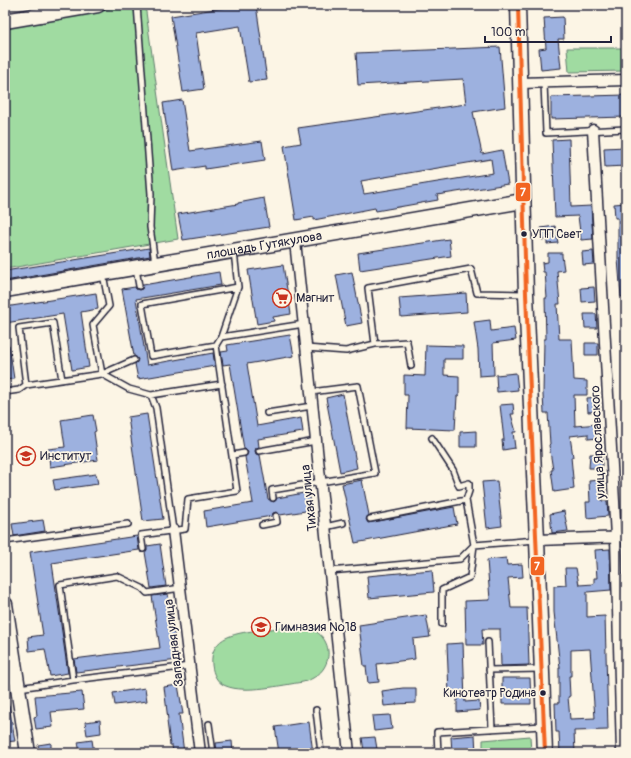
<svg xmlns="http://www.w3.org/2000/svg" width="631" height="758" viewBox="0 0 631 758" font-family="Pangolin,sans-serif">
  <style>
    .green { fill: #a0dba1; stroke: #617e6e }
    .building { fill: #9db1df; stroke: #22223b; fill-rule: evenodd }
    .lines { fill: none; stroke-linecap: round; stroke-linejoin: round }
    .lane-casing { stroke: #22223b; stroke-width: 8 }
    .street-casing { stroke: #22223b; stroke-width: 13 }
    .secondary-casing { stroke: #22223b; stroke-width: 17 }
    .lane { stroke: #fcf5e5; stroke-width: 5 }
    .street { stroke: #fcf5e5; stroke-width: 10 }
    .secondary { stroke: #fcf5e5; stroke-width: 14 }
    .bus-1-casing { stroke: #fcf5e5; stroke-width: 7 }
    .bus-1 { stroke: #f26522; stroke-width: 4 }
    .bus-dot { fill: #22223b; stroke: #fcf5e5; stroke-width: 1.5 }
    .labels { text-anchor: middle; dominant-baseline: central; stroke-width: 3.5; stroke-linejoin: round; paint-order: stroke }
    .bus-label { font-size: 12px; fill: #22223b; stroke: #fcf5e5; text-anchor: start }
    .street-label { font-size: 13px; fill: #22223b; stroke: #fcf5e5 }
    .poi-label { font-size: 13px; fill: #22223b; stroke: #fcf5e5; text-anchor: start }
    .line-badge { stroke: #fcf5e5; stroke-width: 1.5 }
    .badge-label { font-size: 11px; text-anchor: middle; font-weight: bold; fill: #fff }
  </style>
  <rect width="100%" height="100%" fill="#fcf5e5"/>
  <filter id="ink" filterUnits="userSpaceOnUse"><feTurbulence type="fractalNoise" baseFrequency=".025" numOctaves="2"/><feDisplacementMap in="SourceGraphic" scale="8" xChannelSelector="R" yChannelSelector="G"/><feConvolveMatrix kernelMatrix="1 2 1 2 8 2 1 2 1" color-interpolation-filters="sRGB"/></filter>
  <g filter="url(#ink)">
    <path class="green" d="M115 5H145L178 239 5 269V27L109 9Z
      M567 48H626V71L569 72Z
      M300 626C336 630 338 673 303 682 282 685 245 694 226 686 217 683 213 674 212 665 209 635 239 633 260 630 273 629 286 627 300 626Z
      M530 736 531 753H483V740Z"/>
    <path class="building" d="M241 5H256L267 80 249 82 240 26 196 33 204 89 183 92 171 16Z
      M563 17 564 39H558L561 68 541 70 539 49 546 48 544 18Z
      M500 47 505 107 473 112 482 154 502 150 508 184 437 195 438 200 376 211 375 208 314 220V217L296 220 284 146 301 143 298 128 466 104 463 79 358 85 356 53ZM491 159 493 173 364 194 361 181Z
      M626 95V117L551 119V97Z
      M182 100 190 151 262 141 265 160 205 169V166L173 171 163 103Z
      M569 139 571 207 591 206 593 239 581 240 578 216 555 217 552 140Z
      M626 147V166L605 167 604 148Z
      M264 198 269 227 183 240 178 214 238 204V203Z
      M626 203V296L621 297 618 259V218H615L614 204Z
      M555 226 558 243 547 244V239L542 240 541 228Z
      M449 239 451 256 360 270 358 253Z
      M149 248 150 256 5 281V271Z
      M593 251 594 264 583 265 582 252Z
      M548 253H562V256L564 270 557 271 560 304H557L559 339H572L574 380 587 381V395H574L575 426 599 424 600 438 588 439V434L570 436 573 457H571L574 489 554 492 551 470H553L549 445 550 444 548 413H544L543 395 544 339H546L545 298H547L545 272H543L542 263 548 262Z
      M283 265 291 314 273 317 274 321 257 324 248 270Z
      M219 272 221 285 136 299 147 365 213 353 215 366 138 379 135 364 137 362 138 359 134 356 122 289 135 287 136 289 139 290 142 289 143 285Z
      M352 272 362 323 346 326 336 275Z
      M594 287 595 301 582 302 581 288Z
      M96 293 98 309 81 312 89 367 72 370 63 314 5 323V307Z
      M466 293 467 312 401 317 399 298Z
      M584 314H596L597 328H585Z
      M490 320 491 331 514 328 516 340 493 343 494 375 479 376 478 349 474 322Z
      M290 335 294 356 247 364 257 426 301 418 303 432 258 439 259 447 256 448 255 451 256 454 260 455 268 499 274 502 277 498 309 492 312 510 280 515 276 512 273 513 272 516 206 527 204 511 253 503 245 457 248 453 247 450 244 449 230 364 223 365 221 352 228 351 227 345Z
      M585 343H598V355H585Z
      M5 345H9L14 379 5 380Z
      M426 345 463 346V359H444V375L459 376V396H457L455 430 407 428 408 395H404V375L425 376Z
      M516 373 518 390 497 392 496 375Z
      M343 394 357 468 340 472 326 398Z
      M599 397 600 411 588 412 587 398Z
      M513 404 514 414H511L516 432H513L515 448 503 450 502 440H504L500 405Z
      M147 414 163 519 143 521 128 417Z
      M93 415 96 431 94 432 98 460 50 467 48 449 65 447 61 420Z
      M476 431V447H460V432Z
      M590 454H602V468H589Z
      M96 474 98 484 55 490 53 480Z
      M362 480 369 515 366 519 368 523 454 507 457 524 355 543 342 484Z
      M601 480 602 501H607L608 516 587 518 586 502H590L589 481Z
      M497 481 502 526 487 528 482 482Z
      M564 511 568 531 552 533 550 514Z
      M43 520 45 531 14 536 12 524Z
      M137 536 139 550 52 563 68 673 50 676 45 649 29 651 28 637 43 635 30 552Z
      M160 544 166 586 151 588 145 552 147 550V546Z
      M610 549 611 590 587 592V617L605 616 608 730 574 731 575 753H560L559 732H556L555 703H559V668H560L554 612V586L566 585 565 568H576L579 585 594 584V578H597L595 550ZM590 649 595 718 570 719 568 697 570 696 569 676H571V650Z
      M506 558 507 565 522 564 523 577 508 578 511 608H527L529 665 501 666 500 629H482L483 645H466L465 601 490 600 487 560Z
      M432 570 434 592 369 598 367 576Z
      M168 594 178 660 76 672 74 659 160 648 152 596Z
      M426 615 430 637 413 639 415 659 377 664 379 682 368 683 366 666H364L359 625Z
      M463 643 465 702 479 701 480 710 457 712V694H449L447 644Z
      M502 678H530L531 704H502Z
      M178 685 183 714H179L184 753H173L172 745H170L167 721 168 720 164 687Z
      M145 688 147 701 115 705 113 693Z
      M403 688H416V703L396 704V705L384 706 382 691Z
      M82 692 84 709 51 712 53 727 36 729 34 717 37 716 35 696Z
      M9 705 15 741 5 742V706Z
      M390 715 392 729 374 731 372 716Z
      M100 720 101 733 87 735 85 722Z
      M309 722 313 753H279L275 727Z
      M475 735 476 753H452L451 737Z
      M375 737 377 749 364 751 362 738Z
      M92 740 94 753H80L78 742Z
      M232 741 233 753H217L216 743Z
      M51 743V753H39L38 745Z"/>
    <g class="lines">
      <g class="lane-casing">
        <path id="lane" d="M137 5 151 194 150 227 155 263
          M544 83 546 133 626 129
          M136 269 139 286
          M221 337 304 324
          M375 344 407 342 411 366
          M216 345 151 356 142 304 238 287
          M306 348 346 351 375 344 368 288 471 269 477 293 524 294
          M102 374 129 389 151 395 156 408 173 530
          M102 374 134 360
          M26 385 19 328 53 323 62 380
          M5 392 19 390 26 385 102 374 93 325 109 306 103 274
          M151 395 222 384
          M267 413 312 406
          M432 438 453 470 459 486 469 483V491L466 500
          M259 451 316 441
          M233 455 244 453
          M273 498 272 490 375 473 358 386 311 392
          M370 519 466 500 474 545 470 577 442 590V624
          M262 525 277 522 276 516
          M325 527 343 523
          M5 541 128 524
          M143 549 141 535 185 529 188 499 237 491 216 345 221 337 238 287 234 252
          M330 571 460 559 474 545 536 540
          M488 642 492 729
          M489 670 540 669
          M73 680 190 666
          M19 688 73 680 60 585 117 576 142 588 147 593 181 588
          M316 710 321 753
          M209 724 213 753
          M438 753 437 732 543 726"/>
      </g>
      <g class="street-casing">
        <path id="street" d="M520 83 626 80
          M593 130 616 537 622 753
          M295 241 349 753
          M173 530 200 753
          M537 540 626 537"/>
      </g>
      <g class="secondary-casing">
        <g id="secondary">
          <path d="M518 5 526 294 537 540 545 753"/>
          <path d="M5 21 98 5"/>
          <path id="s1" d="M5 290 523 201"/>
          <path d="M5 604 28 753"/>
        </g>
      </g>
      <use href="#lane" class="lane"/>
      <use href="#street" class="street"/>
      <use href="#secondary" class="secondary"/>
      <g class="bus-1-casing">
        <path id="bus-1" d="M518 5 526 294 545 753"/>
      </g>
      <use href="#bus-1" class="bus-1"/>
    </g>
  </g>
  <defs>
    <g id="supermarket-ring" transform="scale(1)"><circle r="9.5" fill="#fcf5e5" stroke="#c8321e" stroke-width="1.5"/><path d="M-6-5.5h2.5l.6 2H6L4.5 2H-2.5L-4.4-4H-6ZM-1.5 3.2a1.3 1.3 0 1 0 .1 0ZM3 3.2a1.3 1.3 0 1 0 .1 0Z" fill="#c8321e"/></g>
    <g id="school-ring" transform="scale(1)"><circle r="9.5" fill="#fcf5e5" stroke="#c8321e" stroke-width="1.5"/><path d="M0-5L7-2L0 1L-7-2ZM-4 1L0 2.5L4 1V4Q0 6-4 4Z" fill="#c8321e"/></g>
  </defs>
  <g fill-rule="evenodd">
    <use href="#supermarket-ring" x="282" y="298"/>
    <use href="#school-ring" x="26" y="456"/>
    <use href="#school-ring" x="261" y="627"/>
  </g>
  <g class="bus-dot">
    <circle cx="524" cy="234" r="3.5"/>
    <circle cx="543" cy="693" r="3.5"/>
  </g>
  <g class="labels">
    <g class="bus-label">
      <text x="532" y="234">УПП Свет</text>
      <text x="536" y="693" text-anchor="end">Кинотеатр Родина</text>
    </g>
    <g class="street-label">
      <text stroke="none"><textPath href="#s1" startOffset="263">площадь Гутякулова</textPath></text>
      <text transform="translate(598 442) rotate(-93)">улица Ярославского</text>
      <text transform="translate(309 498) rotate(-96)">Тихая улица</text>
      <text transform="translate(174 643) rotate(-97)">Западная улица</text>
    </g>
    <g class="poi-label">
      <text x="296" y="298">Магнит</text>
      <text x="40" y="456">Институт</text>
      <text x="275" y="627">Гимназия №18</text>
    </g>
  </g>
  <g class="line-badge">
    <rect x="515" y="182" width="16" height="20" rx="4" fill="#f26522"/>
    <rect x="530" y="556" width="15" height="20" rx="4" fill="#f26522"/>
  </g>
  <g class="badge-label">
    <text x="523" y="196">7</text>
    <text x="537" y="570">7</text>
  </g>
  <rect width="631" height="758" fill="none" stroke="#fcf5e5" stroke-width="20"/>
  <rect x="10" y="10" width="611" height="738" fill="none" stroke="#22223b" stroke-width="1.5" filter="url(#ink)"/>
  <path d="M485 36v6h126v-6" fill="none" stroke="#22223b" stroke-width="2"/>
  <text x="491" y="36" font-size="12" fill="#22223b" stroke="#fcf5e5" stroke-width="3" paint-order="stroke">100 m</text>
</svg>
